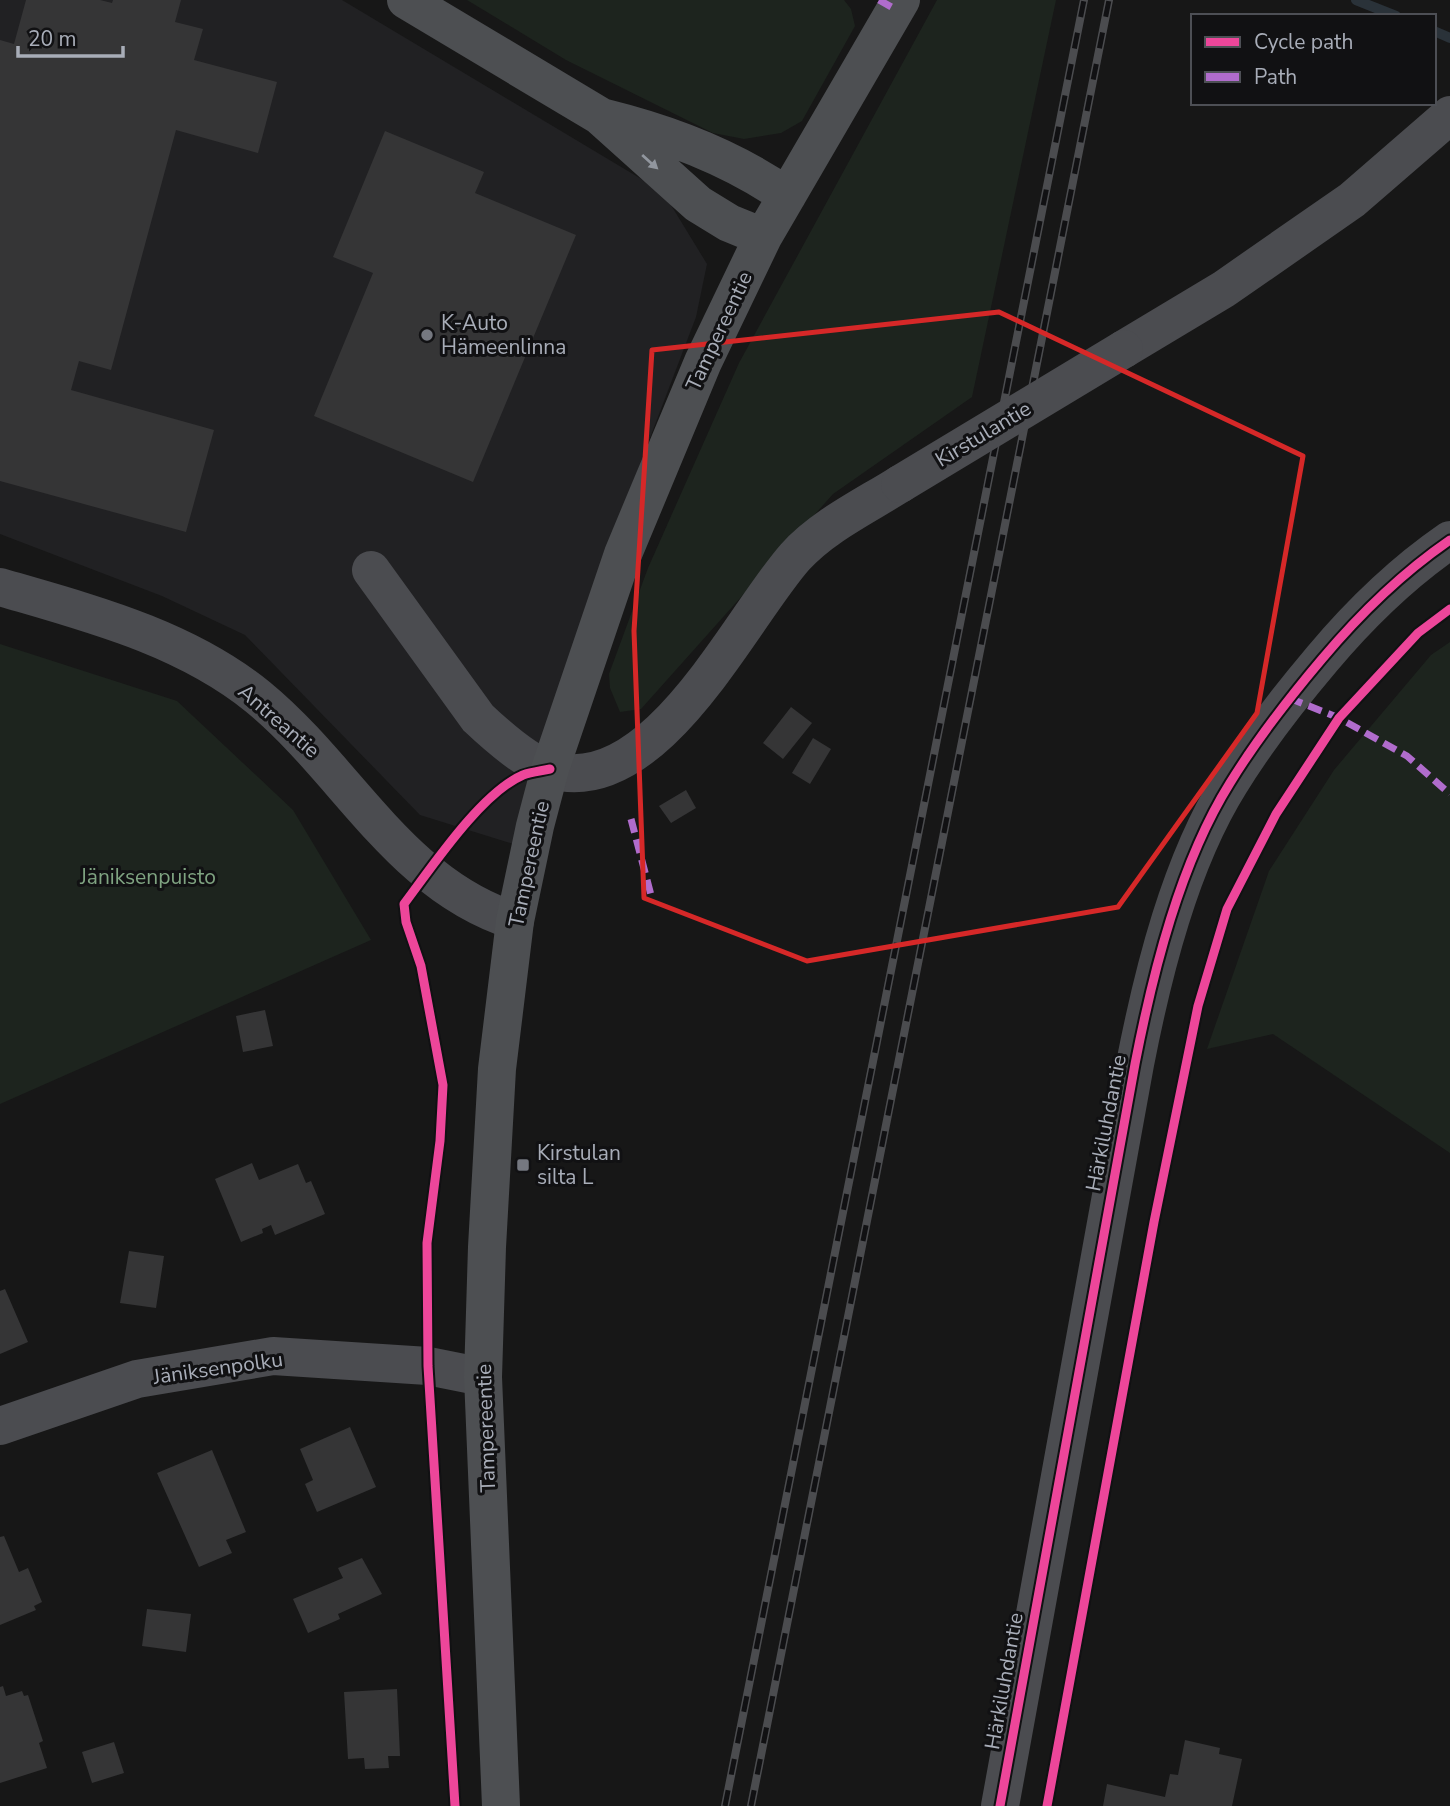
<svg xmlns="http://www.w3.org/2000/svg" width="1450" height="1806" viewBox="0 0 1450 1806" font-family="'Nunito Sans',sans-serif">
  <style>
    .built { fill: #212123 }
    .green { fill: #1d241e }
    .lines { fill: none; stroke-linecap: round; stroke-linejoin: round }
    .stream { stroke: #2a3239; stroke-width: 10 }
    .building { fill: #353536 }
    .minor { stroke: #4b4c50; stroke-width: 38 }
    .major { stroke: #4d4f52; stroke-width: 38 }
    .rail-casing { stroke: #4b4c4f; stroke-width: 8 }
    .rail { stroke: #111113; stroke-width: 5; stroke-dasharray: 16; stroke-linecap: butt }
    .minor-bridge { stroke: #4b4c50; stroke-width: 38 }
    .quiet { stroke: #b06ccc; stroke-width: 7; stroke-dasharray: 14 7; stroke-linecap: butt }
    .cycleway-casing { stroke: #111113; stroke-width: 13 }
    .cycleway { stroke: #ed469a; stroke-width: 9 }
    .oneway { fill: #91969e }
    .marked { fill: none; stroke: #d62828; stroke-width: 5; stroke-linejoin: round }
    .poi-dot { fill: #757880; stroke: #111113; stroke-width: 2.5 }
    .labels { text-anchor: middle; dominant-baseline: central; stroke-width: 6; stroke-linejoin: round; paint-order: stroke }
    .poi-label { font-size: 21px; fill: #a8adb8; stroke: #111113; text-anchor: start }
    .street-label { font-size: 21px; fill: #a8adb8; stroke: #111113 }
    .park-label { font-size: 21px; fill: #7fa381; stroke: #111113 }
  </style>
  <rect width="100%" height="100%" fill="#171717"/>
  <path class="built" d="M0 0H342L663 192 707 264 696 317 605 556 520 846 420 815 245 635 162 596 0 534Z"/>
  <path class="green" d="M467 0H844L851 9 855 26 802 121 781 133 744 139 713 133 566 60Z
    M937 0H1056L972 397 833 494 641 709 620 712 610 688 609 674 648 568 739 363Z
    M1450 642V1153L1273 1034 1207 1049 1269 871 1334 770 1431 655Z
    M0 644 177 701 293 810 371 940 0 1104Z"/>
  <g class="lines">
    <path class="stream" d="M1356 0 1396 16
      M1434 31 1450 38"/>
  </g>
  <path class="building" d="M26 0H100L112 3 113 0H181L175 22 203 29 194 60 277 82 258 153 176 130 111 370 79 361 71 390 214 430 186 532 0 481V40L14 44Z
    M385 131 484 172 475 193 576 235 473 482 314 416 373 273 333 257Z
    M791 707 812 723 783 759 763 743Z
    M813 738 831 749 810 784 792 773Z
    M686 790 696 808 671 823 659 806Z
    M265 1010 273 1046 243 1052 236 1016Z
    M252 1163 259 1180 298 1164 306 1183 311 1181 325 1214 275 1235 271 1225 262 1229 263 1233 241 1242 215 1179Z
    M129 1251 164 1256 156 1308 120 1303Z
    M5 1289 28 1342 0 1354V1291Z
    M350 1427 376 1487 317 1512 305 1484 313 1480 300 1449Z
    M212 1450 246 1532 226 1540 232 1553 199 1567 157 1473Z
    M4 1536 19 1572 28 1568 42 1602 34 1606 36 1610 0 1625V1537Z
    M362 1558 382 1594 338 1614 340 1619 308 1633 293 1599 343 1578 338 1568Z
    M147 1609 191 1614 186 1652 142 1646Z
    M3 1686 6 1696 22 1691 24 1696 28 1695 43 1741 39 1743 47 1768 0 1783V1687Z
    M397 1689 400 1756H388L389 1768 365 1769 364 1758 348 1759 344 1692Z
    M1185 1740 1220 1748 1219 1754 1242 1759 1232 1806H1103L1107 1784 1165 1797 1170 1774 1178 1775Z
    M114 1742 124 1773 92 1783 82 1752Z"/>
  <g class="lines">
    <path class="minor" d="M1124 349 1224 289 1352 200 1450 115
      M371 570 478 718C496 735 527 763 551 770 655 800 740 619 795 557 823 526 865 506 900 484
      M0 587C89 613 184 637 258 697 347 770 400 885 515 921
      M0 1426 137 1379 273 1356 428 1366 483 1377
      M1000 1806 1135 1064C1153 972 1180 863 1230 783 1257 739 1289 698 1322 659 1359 615 1402 573 1450 540"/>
    <path class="major" d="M406 0 600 116 698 204 729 223 763 237
      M605 118C670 134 731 157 787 196
      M501 1806 483 1377 487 1247 497 1069 515 921 535 826 550 769 623 554 703 362 763 237 901 0"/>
    <g class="rail-casing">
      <path id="rail" d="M725 1806 1084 0
        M751 1806 1109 0"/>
    </g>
    <use href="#rail" class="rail"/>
    <path class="minor-bridge" d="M900 484 1124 349"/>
    <path class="quiet" d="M879 0 895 9
      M1289 698 1339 718 1407 756 1450 794
      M631 819 652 899"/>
    <g class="cycleway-casing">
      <path id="cycleway" d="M455 1806 428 1366 427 1243 440 1141 443 1085 421 966 406 922 404 904C432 867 481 793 523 775 531 772 541 771 550 769
        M1000 1806 1135 1064C1153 972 1180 863 1230 783 1257 739 1289 698 1322 659 1359 615 1402 573 1450 540
        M1047 1806 1154 1222 1198 1006 1227 909 1276 814 1339 718 1418 633 1450 609"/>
    </g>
    <use href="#cycleway" class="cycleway"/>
  </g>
  <defs><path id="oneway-solid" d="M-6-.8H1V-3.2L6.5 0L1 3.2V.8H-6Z" transform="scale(1.75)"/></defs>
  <use class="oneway" href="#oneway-solid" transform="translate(650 162) rotate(42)"/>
  <path class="marked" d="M999 312 1303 456 1257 713 1118 907 807 961 644 898 634 631 652 350Z"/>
  <g class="poi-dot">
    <circle cx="427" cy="335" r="7"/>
    <rect x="516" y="1158" width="14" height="14" rx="3.5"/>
  </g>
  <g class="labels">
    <g class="poi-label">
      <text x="441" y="323">K-Auto<tspan x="441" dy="24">Hämeenlinna</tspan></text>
      <text x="537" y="1153">Kirstulan<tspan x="537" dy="24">silta L</tspan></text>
    </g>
    <g class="street-label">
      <text transform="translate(719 331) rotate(-65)">Tampereentie</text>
      <text transform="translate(983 434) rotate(-31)">Kirstulantie</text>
      <text transform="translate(279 721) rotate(41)">Antreantie</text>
      <text transform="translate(529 864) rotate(-78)">Tampereentie</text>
      <text transform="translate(1106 1123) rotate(-79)">Härkiluhdantie</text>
      <text transform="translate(218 1368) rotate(-8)">Jäniksenpolku</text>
      <text transform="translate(486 1428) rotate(-92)">Tampereentie</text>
      <text transform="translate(1004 1681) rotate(-80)">Härkiluhdantie</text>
    </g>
    <g class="park-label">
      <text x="148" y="877">Jäniksenpuisto</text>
    </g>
  </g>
  <rect x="1191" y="14" width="245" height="91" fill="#111113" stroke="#4d4f55" stroke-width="2"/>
  <rect x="1205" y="37" width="35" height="10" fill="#ed469a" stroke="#4d4f55" stroke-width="2"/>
  <text x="1254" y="49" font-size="21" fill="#a8adb8">Cycle path</text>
  <rect x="1205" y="72" width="35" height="10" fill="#b06ccc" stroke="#4d4f55" stroke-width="2"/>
  <text x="1254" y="84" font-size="21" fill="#a8adb8">Path</text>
  <path d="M18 46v10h105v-10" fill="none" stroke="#a8adb8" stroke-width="3.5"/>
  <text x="28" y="46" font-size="21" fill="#a8adb8" stroke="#111113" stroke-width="5" paint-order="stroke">20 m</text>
</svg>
